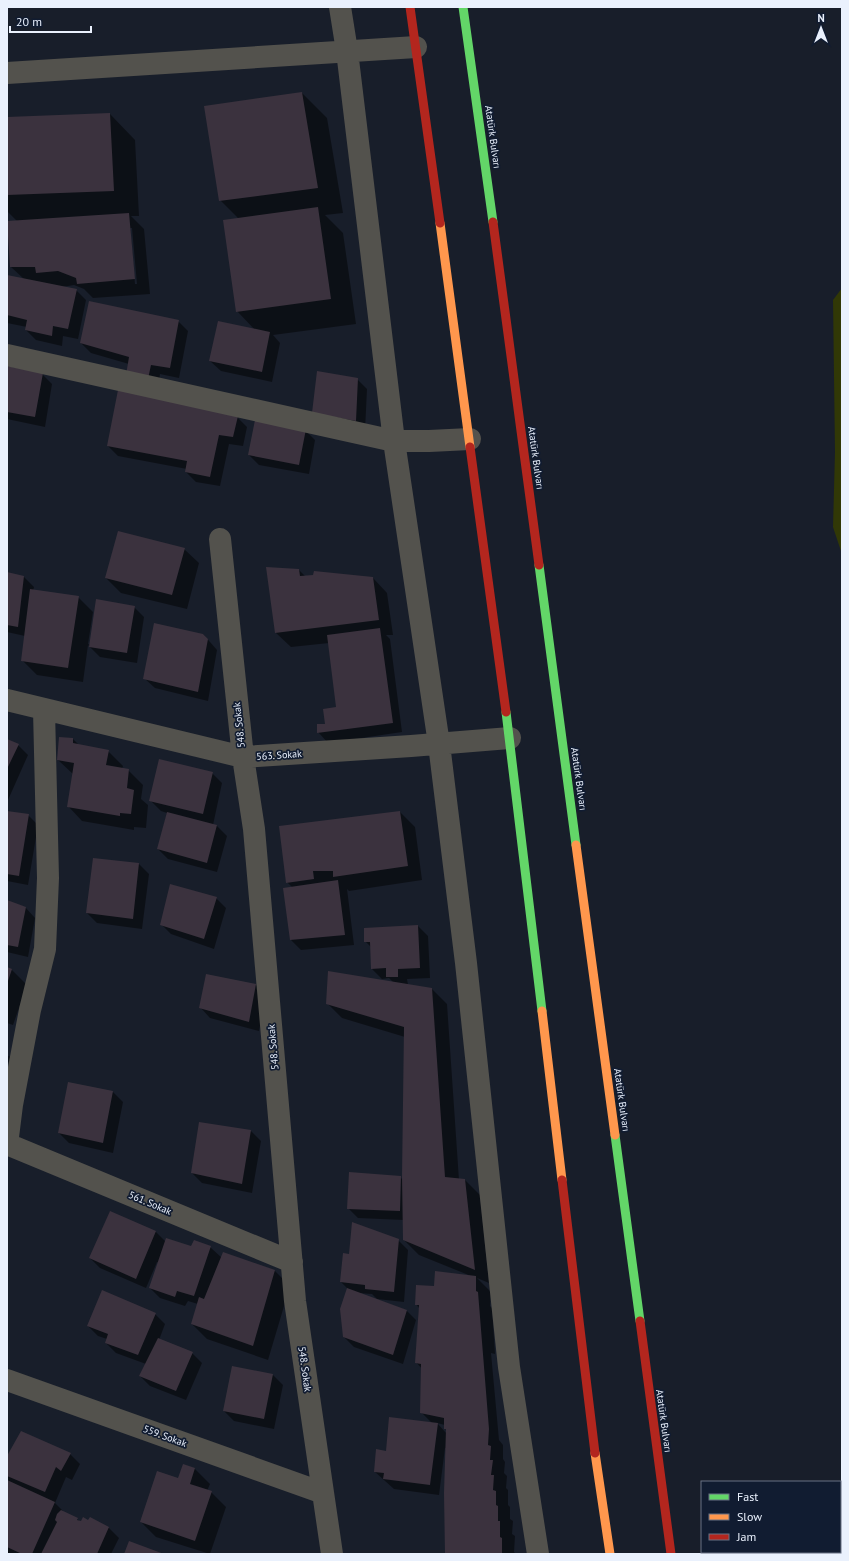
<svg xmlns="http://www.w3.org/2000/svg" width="849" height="1561" viewBox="0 0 849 1561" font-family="'PT Sans',sans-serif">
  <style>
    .green { fill: #313806 }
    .shadow { fill: #0007; fill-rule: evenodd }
    .building { fill: #3b323e }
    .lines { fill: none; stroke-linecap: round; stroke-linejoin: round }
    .street { stroke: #53524d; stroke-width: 22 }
    .fast { stroke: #63d668; stroke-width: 9 }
    .slow { stroke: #ff974d; stroke-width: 9 }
    .jam { stroke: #b3261e; stroke-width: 9 }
    .labels { text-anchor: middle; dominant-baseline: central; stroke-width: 3.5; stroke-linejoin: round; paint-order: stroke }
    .street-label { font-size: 10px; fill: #eaf1fd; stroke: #111c31 }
  </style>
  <rect width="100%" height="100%" fill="#181e2a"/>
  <path class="green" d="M842 288V554L833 527 835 452 833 300Z"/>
  <path class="shadow" d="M302 93 327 118 343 213 325 215 343 233 356 324 273 335 280 343 272 382 221 371 210 361 255 330 237 311 239 219 220 200Z
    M110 114 135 140 139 216H131L144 229 150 294 93 298 84 289 74 285 62 287 76 290 86 300 78 339 63 336 62 346 36 340 26 330 27 327 7 323V276L24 279 11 267 17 221 7 211V118ZM130 228H132L137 284H135Z
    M178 321 188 331 179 378 160 374 158 388 129 364 91 353 81 343Z
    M7 367 42 374 52 384 45 427 7 419Z
    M357 379 367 389 365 431 323 423Z
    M237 417 247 427 243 446 229 444 220 486 196 482 186 472 187 469 118 456 108 446Z
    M305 430 315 440 309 474 259 465 249 455Z
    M184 549 199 563 187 609 121 593 106 578Z
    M299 570 305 576 373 578 387 593 393 635H386L390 639 402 732 328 743 318 732 326 725 338 708 329 643 291 647 276 633Z
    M7 573 24 577 34 587 33 591 78 597 93 612 88 644 90 645 134 607 144 617 137 663 100 657 88 645 83 682 37 675 22 660 25 636 7 632Z
    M203 634 217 650 208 701 155 688 144 678Z
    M73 739 79 745 108 751 123 766 122 769 128 770 143 785 141 799 148 805 146 828 134 827V830L82 821 68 806 73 774 58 760Z
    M7 740 18 745 28 755 8 800Z
    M212 773 222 783 213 825 217 826 227 836 217 872 168 859 158 849 167 813 161 811 151 801Z
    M7 812 28 815 38 825 28 885 7 881Z
    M400 812 415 827 422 880 349 891 347 889 354 945 301 950 291 940 292 887 287 882Z
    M139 864 149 874 142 929 97 923 87 913Z
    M216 898 226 908 214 949 171 934 161 924Z
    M7 901 25 907 35 918 28 957 7 952Z
    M418 926 428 936 430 978 407 979 408 985 432 989 447 1004 459 1180H465L480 1195 489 1283 477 1278 491 1292 490 1306 492 1308 495 1354 491 1353 499 1440 503 1445V1459L505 1462 504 1473 507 1476 506 1488 508 1490V1505L510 1507V1519L513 1521 512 1534 515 1536 514 1552 516 1554H446L447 1448H445L439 1495 394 1489 375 1472 387 1452 432 1423 421 1412 422 1369 416 1362 419 1308 416 1304 435 1287 471 1276 419 1255 404 1240V1220L358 1218 348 1208 400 1177 403 1180 405 1037 342 1018 327 1003 394 983 389 978 382 979 372 969 371 947 365 941ZM437 1423 445 1425 447 1434Z
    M7 968 12 970 27 985 13 1025 7 1023Z
    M256 985 266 995 259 1031 210 1018 200 1007Z
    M7 1055 10 1057 7 1069Z
    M113 1092 123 1102 113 1153 69 1143 59 1133Z
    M251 1131 261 1141 252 1193 202 1183 192 1173Z
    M110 1212 156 1232 166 1242 192 1247H210L222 1258 224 1253 275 1271 290 1286 268 1360 207 1339 192 1324 198 1304 188 1301 185 1306 160 1298 150 1288 159 1263 157 1262 146 1288 100 1268 90 1258Z
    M398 1240 408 1250 404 1302 377 1299 372 1294 358 1293 406 1310 416 1320 403 1364 354 1347 344 1337 348 1289 341 1282 350 1255Z
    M155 1314 165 1324 159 1340 192 1353 202 1363 186 1400 150 1386 140 1376 146 1364 116 1353 106 1343 107 1339 98 1336 88 1326Z
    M273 1375 283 1385 274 1429 234 1421 224 1411Z
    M21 1432 70 1454 80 1464 72 1480 66 1477 55 1503 66 1514 77 1519 81 1523 109 1528 119 1538 111 1554H7V1481L11 1483 7 1479V1459Z
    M184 1465 195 1469 210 1484 207 1491 211 1492 226 1507 210 1554 156 1537 141 1522 179 1480Z"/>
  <path class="building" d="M302 92 318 188 219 201 204 106Z
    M110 113 114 191 7 195V117Z
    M318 207 331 299 236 312 223 220Z
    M129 213 135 279 77 284 76 278 58 271 36 273 35 267H10L7 221Z
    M7 275 77 289 68 329 53 326 52 336 25 330 27 320 7 315Z
    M89 301 179 320 170 368 151 365 148 379 126 375 129 357 80 343Z
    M218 321 270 332 262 372 209 361Z
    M7 366 43 373 35 417 7 412Z
    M317 371 358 378 356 421 312 413Z
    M118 390 238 416 233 437 219 435 210 477 185 472 187 461 107 446Z
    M255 420 306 429 299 465 248 455Z
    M118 531 185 548 172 595 105 578Z
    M266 567 299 569 300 576 313 575 314 571 373 577 379 620 275 633Z
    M7 572 24 576 18 627 7 625Z
    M30 589 79 596 68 668 21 661Z
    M96 599 135 606 127 653 89 647Z
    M154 623 203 634 208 639 198 692 143 679Z
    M380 628 393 723 317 733V724H325L323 709 336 707 327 635Z
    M59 737 73 738V743L109 750 106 765 129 769 127 788 134 790 131 814 120 813V816L67 807 74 763 57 760Z
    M7 739 19 744 7 769Z
    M159 759 213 772 203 814 149 801Z
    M7 811 29 814 19 876 7 874Z
    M400 811 408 866 333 877V871H313L314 879 286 883 279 826Z
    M167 812 217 825 207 863 157 849Z
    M93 858 139 863 133 919 86 913Z
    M338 880 345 935 290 940 283 888Z
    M170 884 217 897 204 939 160 925Z
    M7 900 26 907 18 947 7 945Z
    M418 925 420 968 398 969V977H386V968L371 969 370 942H364V928Z
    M7 967 12 969 7 984Z
    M328 971 432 988 445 1177 465 1179 475 1270 403 1240 402 1177 404 1027 326 1004Z
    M206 974 256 984 249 1022 199 1008Z
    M68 1082 113 1091 103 1143 58 1133Z
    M199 1122 251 1130 242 1184 191 1173Z
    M349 1172 401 1176 400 1211 347 1209Z
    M110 1211 156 1231 136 1279 89 1258Z
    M352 1222 399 1239 394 1292 365 1289V1285L340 1282 343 1253 349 1254Z
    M166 1238 191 1246 194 1240 211 1246 194 1296 177 1291 175 1297 149 1288Z
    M223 1252 275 1270 253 1346 191 1324 199 1297 204 1299Z
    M435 1271 476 1276V1291L478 1292 489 1429 488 1445 491 1446 490 1460H493L491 1475H494L493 1490 496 1491V1505L498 1506V1521H500V1537L502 1538V1554H445L444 1493 446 1429H444V1418L420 1413 421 1364 415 1363 419 1305H415L416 1285 434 1286Z
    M347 1288 407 1310 393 1355 343 1337 340 1309Z
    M102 1290 156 1313 138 1355 105 1343 108 1334 87 1326Z
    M158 1338 193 1352 176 1391 139 1376Z
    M232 1366 273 1374 264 1419 223 1411Z
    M389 1417 438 1423 430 1485 383 1479 384 1473 374 1472 376 1449 386 1451Z
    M21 1431 71 1453 61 1471 56 1467 45 1492 7 1476V1456Z
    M183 1464 195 1468 190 1484 212 1491 195 1541 140 1522 157 1471 178 1478Z
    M7 1480 55 1502 32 1554H22L7 1547Z
    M61 1510 78 1518 77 1520 81 1521 83 1517 88 1520 90 1517 109 1527 97 1554H41L57 1522 55 1520 57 1514Z
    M129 1541 164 1554H124Z"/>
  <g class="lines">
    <path class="street" d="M340 7 347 51 394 441 439 744 466 963 509 1367 538 1554
      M7 73 416 47
      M7 355 394 441H429L470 439
      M220 539 243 757 254 829 295 1301 332 1554
      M7 700 243 757 411 746 510 738
      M7 1144 292 1262
      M7 1145 12 1105 30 1010 45 949 48 878 44 710
      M7 1380 323 1493"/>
    <path class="fast" d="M463 7 493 222
      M539 565 576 845
      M506 712 542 1011
      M615 1135 640 1321"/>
    <path class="slow" d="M440 223 470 447
      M576 845 615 1135
      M542 1011 562 1180
      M595 1453 610 1554"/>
    <path class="jam" d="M410 7 440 223
      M493 222 539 565
      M470 447 506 712
      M562 1180 595 1453
      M640 1321 671 1554"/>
  </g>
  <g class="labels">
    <g class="street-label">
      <text transform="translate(493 137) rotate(82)">Atatürk Bulvarı</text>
      <text transform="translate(536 458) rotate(82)">Atatürk Bulvarı</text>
      <text transform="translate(239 725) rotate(-96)">548. Sokak</text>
      <text transform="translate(279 755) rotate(-4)">563. Sokak</text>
      <text transform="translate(579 779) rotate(82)">Atatürk Bulvarı</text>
      <text transform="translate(273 1047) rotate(-95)">548. Sokak</text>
      <text transform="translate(622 1100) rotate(82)">Atatürk Bulvarı</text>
      <text transform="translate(150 1203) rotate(23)">561. Sokak</text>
      <text transform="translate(305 1369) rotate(82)">548. Sokak</text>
      <text transform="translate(664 1421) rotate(82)">Atatürk Bulvarı</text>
      <text transform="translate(165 1436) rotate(20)">559. Sokak</text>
    </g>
  </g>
  <rect width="849" height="1561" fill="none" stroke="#eaf1fd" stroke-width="16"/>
  <rect x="701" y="1481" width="140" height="72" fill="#111c31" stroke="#687183"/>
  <rect x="709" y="1494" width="20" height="6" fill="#63d668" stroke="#687183"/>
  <text x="737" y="1501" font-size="12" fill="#eaf1fd">Fast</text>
  <rect x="709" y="1514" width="20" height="6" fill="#ff974d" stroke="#687183"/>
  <text x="737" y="1521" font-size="12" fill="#eaf1fd">Slow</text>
  <rect x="709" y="1534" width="20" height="6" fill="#b3261e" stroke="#687183"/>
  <text x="737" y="1541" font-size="12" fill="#eaf1fd">Jam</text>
  <g transform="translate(821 28)" stroke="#111c31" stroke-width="3" paint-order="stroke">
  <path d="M0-3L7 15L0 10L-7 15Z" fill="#eaf1fd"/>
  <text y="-6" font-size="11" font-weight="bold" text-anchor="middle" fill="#eaf1fd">N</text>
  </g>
  <path d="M10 26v6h81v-6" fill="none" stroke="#eaf1fd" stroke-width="2"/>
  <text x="16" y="26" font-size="12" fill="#eaf1fd" stroke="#111c31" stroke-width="3" paint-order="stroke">20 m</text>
</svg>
